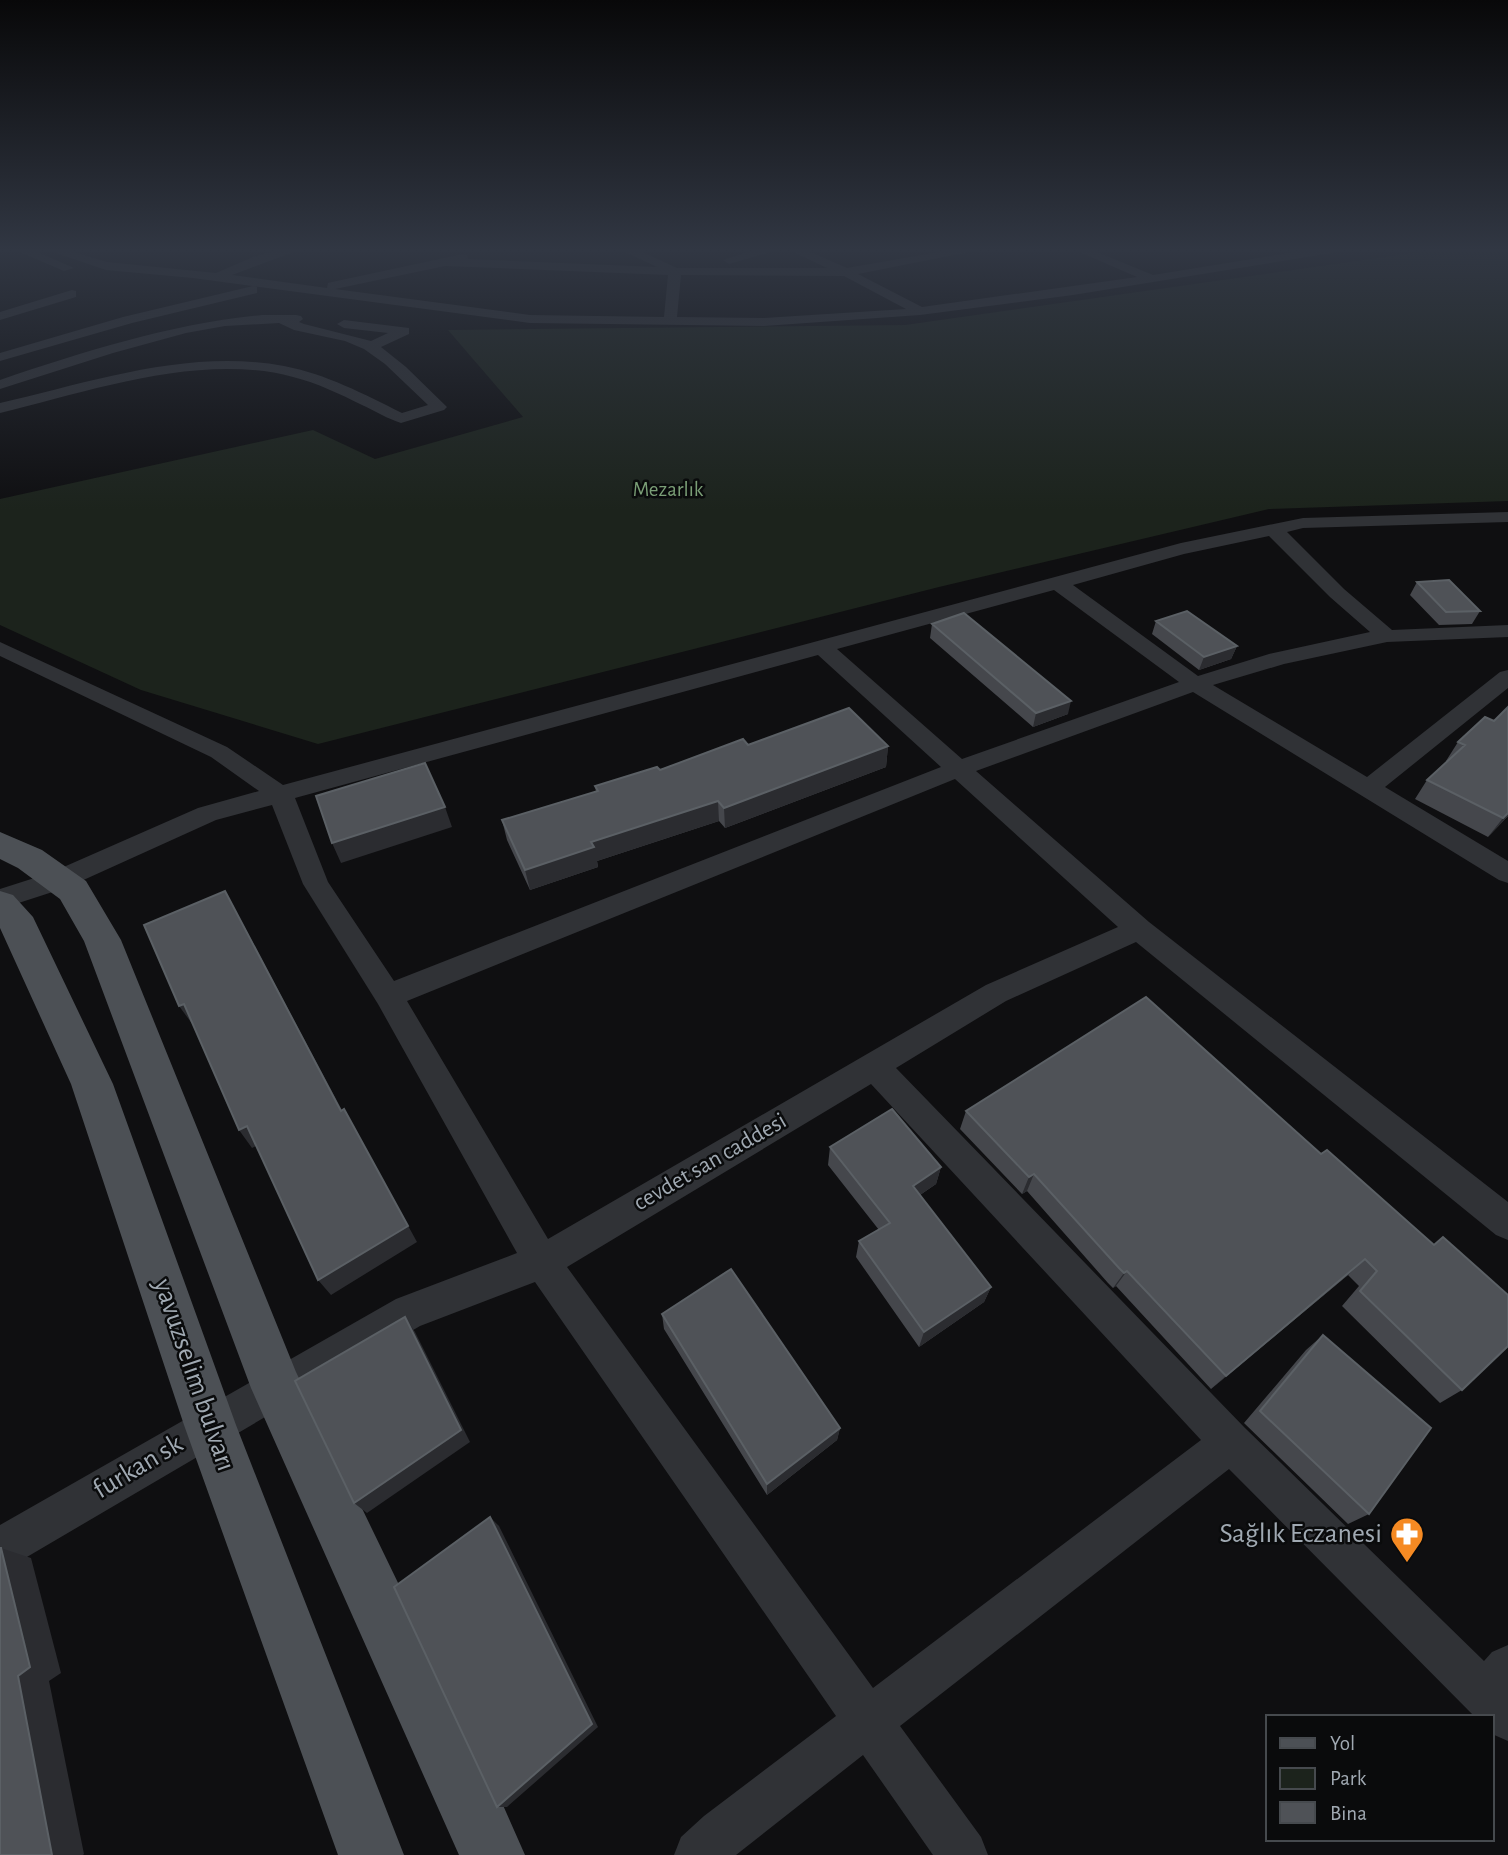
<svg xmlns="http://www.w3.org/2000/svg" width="1508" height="1855" viewBox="0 0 1508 1855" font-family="'Alegreya Sans',sans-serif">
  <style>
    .green { fill: #1c231c }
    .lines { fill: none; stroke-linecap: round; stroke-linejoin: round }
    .minor { fill: #303236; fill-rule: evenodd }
    .major { fill: #4c5055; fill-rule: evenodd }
    .wall { fill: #45474c }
    .shaded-wall { fill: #2b2c30 }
    .building { fill: #4f5257; stroke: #5b6065; stroke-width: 2 }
    .labels { text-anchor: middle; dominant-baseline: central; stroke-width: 5; stroke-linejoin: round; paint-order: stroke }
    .far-park-label { font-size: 21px; fill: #7a9e76; stroke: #0a0b0c }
    .street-label { font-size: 24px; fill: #a0a9b2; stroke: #0a0b0c }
    .near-street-label { font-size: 28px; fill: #a0a9b2; stroke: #0a0b0c }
    .near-poi-label { font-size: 28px; fill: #a0a9b2; stroke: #0a0b0c; text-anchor: end }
  </style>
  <rect width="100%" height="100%" fill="#0f0f11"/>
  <path class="green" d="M1434 250H1508V501L1269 509 939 587 318 744 141 690 0 625V499L313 430 375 459 523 417 448 330 905 325Z"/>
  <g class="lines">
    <path class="minor" d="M15 250H33L74 268 64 271Z
      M47 250H67L107 262 216 273 253 257 278 250H299L232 275 327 288 328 283 332 282 463 254 467 255 468 259 657 267 621 250H638L677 268H827L789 250H806L847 268 950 250H979L858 274 922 307 1137 277 1075 250H1092L1153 275 1307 250H1338L1332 253 1073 295 920 315 764 326 530 323 193 278 106 270ZM445 266 668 275 664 317 530 315 335 289ZM681 275 844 276 906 309 764 318 677 317Z
      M754 250H777L729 264 723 260Z
      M253 286 257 287V293L132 323 0 361V353L123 317Z
      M72 290 76 291V297L0 320V312Z
      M262 315H296L301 316 303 319 299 322 304 324 371 341 388 333 344 328 337 324 344 320 409 328V334L381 347 406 367 447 407 444 410 401 423C388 419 375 411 362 405 340 394 317 383 293 377 201 352 90 391 0 413V403C91 382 189 348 284 366 326 374 364 394 402 413L428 405 385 364 364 349 345 341 294 330 279 323 225 326 186 333 113 353 0 389V380C86 351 171 324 262 315Z
      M1508 512V522L1303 528 1287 532 1344 589 1392 630 1508 625V637L1387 642 1284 664 1213 685 1367 777 1500 672 1508 670V688L1385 787 1508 861V883L1499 880 1193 692 976 771 1149 922 1508 1202V1240L1496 1235 1136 942 1006 1001 896 1068 1245 1428 1484 1661 1492 1652 1508 1645V1741L1492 1734V1717H1475L1229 1469 900 1726 981 1837 988 1855H933L863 1755 736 1855H674L681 1837 704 1816 836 1716 535 1282 420 1326 15 1564 0 1570V1525L396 1299 517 1253 378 1004 303 884 272 805 216 820 68 887 0 909V889L50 873 198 808 259 791 211 757 0 656V642L227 747 283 785 1181 543 1303 518ZM1269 536 1330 597 1370 632 1269 654 1198 676 1073 585 1184 554ZM1054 590 1179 682 962 759 837 649ZM818 655 941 767 394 981 328 882 295 798ZM955 779 1118 927 986 985 548 1239 407 1001ZM871 1084 1201 1440 873 1688 567 1267Z"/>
    <path class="major" d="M0 832 42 850 86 881 121 940 296 1372 476 1744 525 1855H459L251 1388 84 941 60 899 18 868 0 859Z
      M0 891 13 895 33 917 113 1084 236 1425 404 1855H338L184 1425 71 1084 0 928Z"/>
  </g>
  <path class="wall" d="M1417 582 1480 611 1472 624 1439 625 1410 595Z
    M1156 621 1237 646 1231 659 1199 670 1152 634Z
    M932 624 1068 714 1033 727 930 638Z
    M1494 721 1508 816 1488 837 1415 799 1427 780 1447 761H1446L1458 742Z
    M748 745 888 746 886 767 725 828 719 821 597 861 598 867 530 890 507 840 502 820 596 792 595 786 660 770Z
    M966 1111 1321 1154 1462 1390 1440 1403 1342 1306 1359 1286 1348 1275 1211 1389 1116 1286 1113 1288 1108 1283 1027 1191 1022 1194 960 1129Z
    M830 1147 941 1167 936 1184 920 1195 991 1287 984 1302 919 1347 856 1257 859 1241 879 1230 828 1165Z
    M662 1314 840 1428 837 1440 767 1495 664 1329Z
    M1323 1335 1369 1514 1348 1524 1244 1423 1306 1350Z"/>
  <path class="shaded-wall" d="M1237 646 1231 659 1199 670 1204 657Z
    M1071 701 1068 714 1033 727 1036 713Z
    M888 746 886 767 725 828 724 808Z
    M718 801 719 821 597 861 598 867 530 890 525 870 591 842Z
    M445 807 452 827 341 863 332 843Z
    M1508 813V816L1488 837 1503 818Z
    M225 891 236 911 352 1129 341 1111Z
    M184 1004 193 1025 179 1006Z
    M344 1109 417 1242 331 1295 318 1280Z
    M247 1126 260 1144 252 1148 239 1130Z
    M941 1167 936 1184 908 1203 913 1186Z
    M1034 1174 1027 1191 1022 1194 1029 1177Z
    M1365 1259 1348 1275 1211 1389 1226 1376Z
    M1127 1271 1116 1286 1113 1288 1124 1273Z
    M991 1287 984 1302 919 1347 924 1332Z
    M405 1317 415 1332 470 1442 367 1513 354 1503Z
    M840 1428 837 1440 767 1495V1484Z
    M490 1517 499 1526 598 1727 507 1807H497Z
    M1 1548 31 1558 61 1673 49 1681 84 1854 83 1855H52L18 1676Z"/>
  <path class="building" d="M1449 580 1480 611 1446 612 1417 582Z
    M1187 611 1237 646 1204 657 1156 621Z
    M964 613 1071 701 1036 713 932 624Z
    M1508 707V813L1503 818 1427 780 1465 745 1458 742 1485 717 1494 721Z
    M849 708 888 746 724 808 718 801 591 842 594 847 525 870 502 820 598 791 595 786 657 767 660 770 743 739 748 745Z
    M425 763 445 807 332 843 316 796Z
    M225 891 341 1111 344 1109 408 1226 318 1280 247 1126 239 1130 184 1004 179 1006 144 925Z
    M1146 997 1321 1154 1327 1150 1434 1245 1443 1237 1508 1295V1346L1462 1390 1360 1291 1377 1271 1365 1259 1226 1376 1127 1271 1124 1273 1119 1268 1034 1174 1029 1177 966 1111Z
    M892 1109 941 1167 913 1186 991 1287 924 1332 859 1241 890 1223 830 1147Z
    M731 1269 840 1428 767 1484 662 1314Z
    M405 1317 461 1430 354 1503 295 1381Z
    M1323 1335 1431 1428 1369 1514 1260 1411Z
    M490 1517 592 1724 497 1807 394 1587Z
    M0 1548H1L30 1667 18 1676 52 1855H0Z"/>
  <linearGradient id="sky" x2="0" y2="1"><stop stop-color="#080809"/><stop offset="0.49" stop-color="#313743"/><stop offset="1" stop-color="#313743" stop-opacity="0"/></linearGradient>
  <rect width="1508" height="510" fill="url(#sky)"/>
  <defs>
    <g id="pharmacy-pin" transform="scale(1.75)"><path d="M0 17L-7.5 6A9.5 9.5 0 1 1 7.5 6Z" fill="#f58a23" stroke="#0a0b0c"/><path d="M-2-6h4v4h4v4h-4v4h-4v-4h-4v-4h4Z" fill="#fff"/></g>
  </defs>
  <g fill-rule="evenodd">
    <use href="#pharmacy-pin" x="1407" y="1534"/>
  </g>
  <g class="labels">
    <g class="far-park-label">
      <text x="668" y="489">Mezarlık</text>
    </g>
    <g class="street-label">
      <text transform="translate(710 1162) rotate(-30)">cevdet san caddesi</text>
    </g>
    <g class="near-street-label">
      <text transform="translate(194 1375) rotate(71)">yavuzselim bulvarı</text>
      <text transform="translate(138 1467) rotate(-31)">furkan sk</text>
    </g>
    <g class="near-poi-label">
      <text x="1382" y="1534">Sağlık Eczanesi</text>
    </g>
  </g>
  <rect x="1266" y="1715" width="228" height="126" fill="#0a0b0c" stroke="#464a4e" stroke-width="2"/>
  <rect x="1280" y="1738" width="35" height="10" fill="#4c5055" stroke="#464a4e" stroke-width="2"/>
  <text x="1330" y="1750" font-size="21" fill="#a0a9b2">Yol</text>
  <rect x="1280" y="1768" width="35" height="21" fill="#1c231c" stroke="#464a4e" stroke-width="2"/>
  <text x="1330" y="1785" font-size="21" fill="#a0a9b2">Park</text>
  <rect x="1280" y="1802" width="35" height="21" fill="#4f5257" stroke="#464a4e" stroke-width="2"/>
  <text x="1330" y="1820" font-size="21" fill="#a0a9b2">Bina</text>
</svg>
